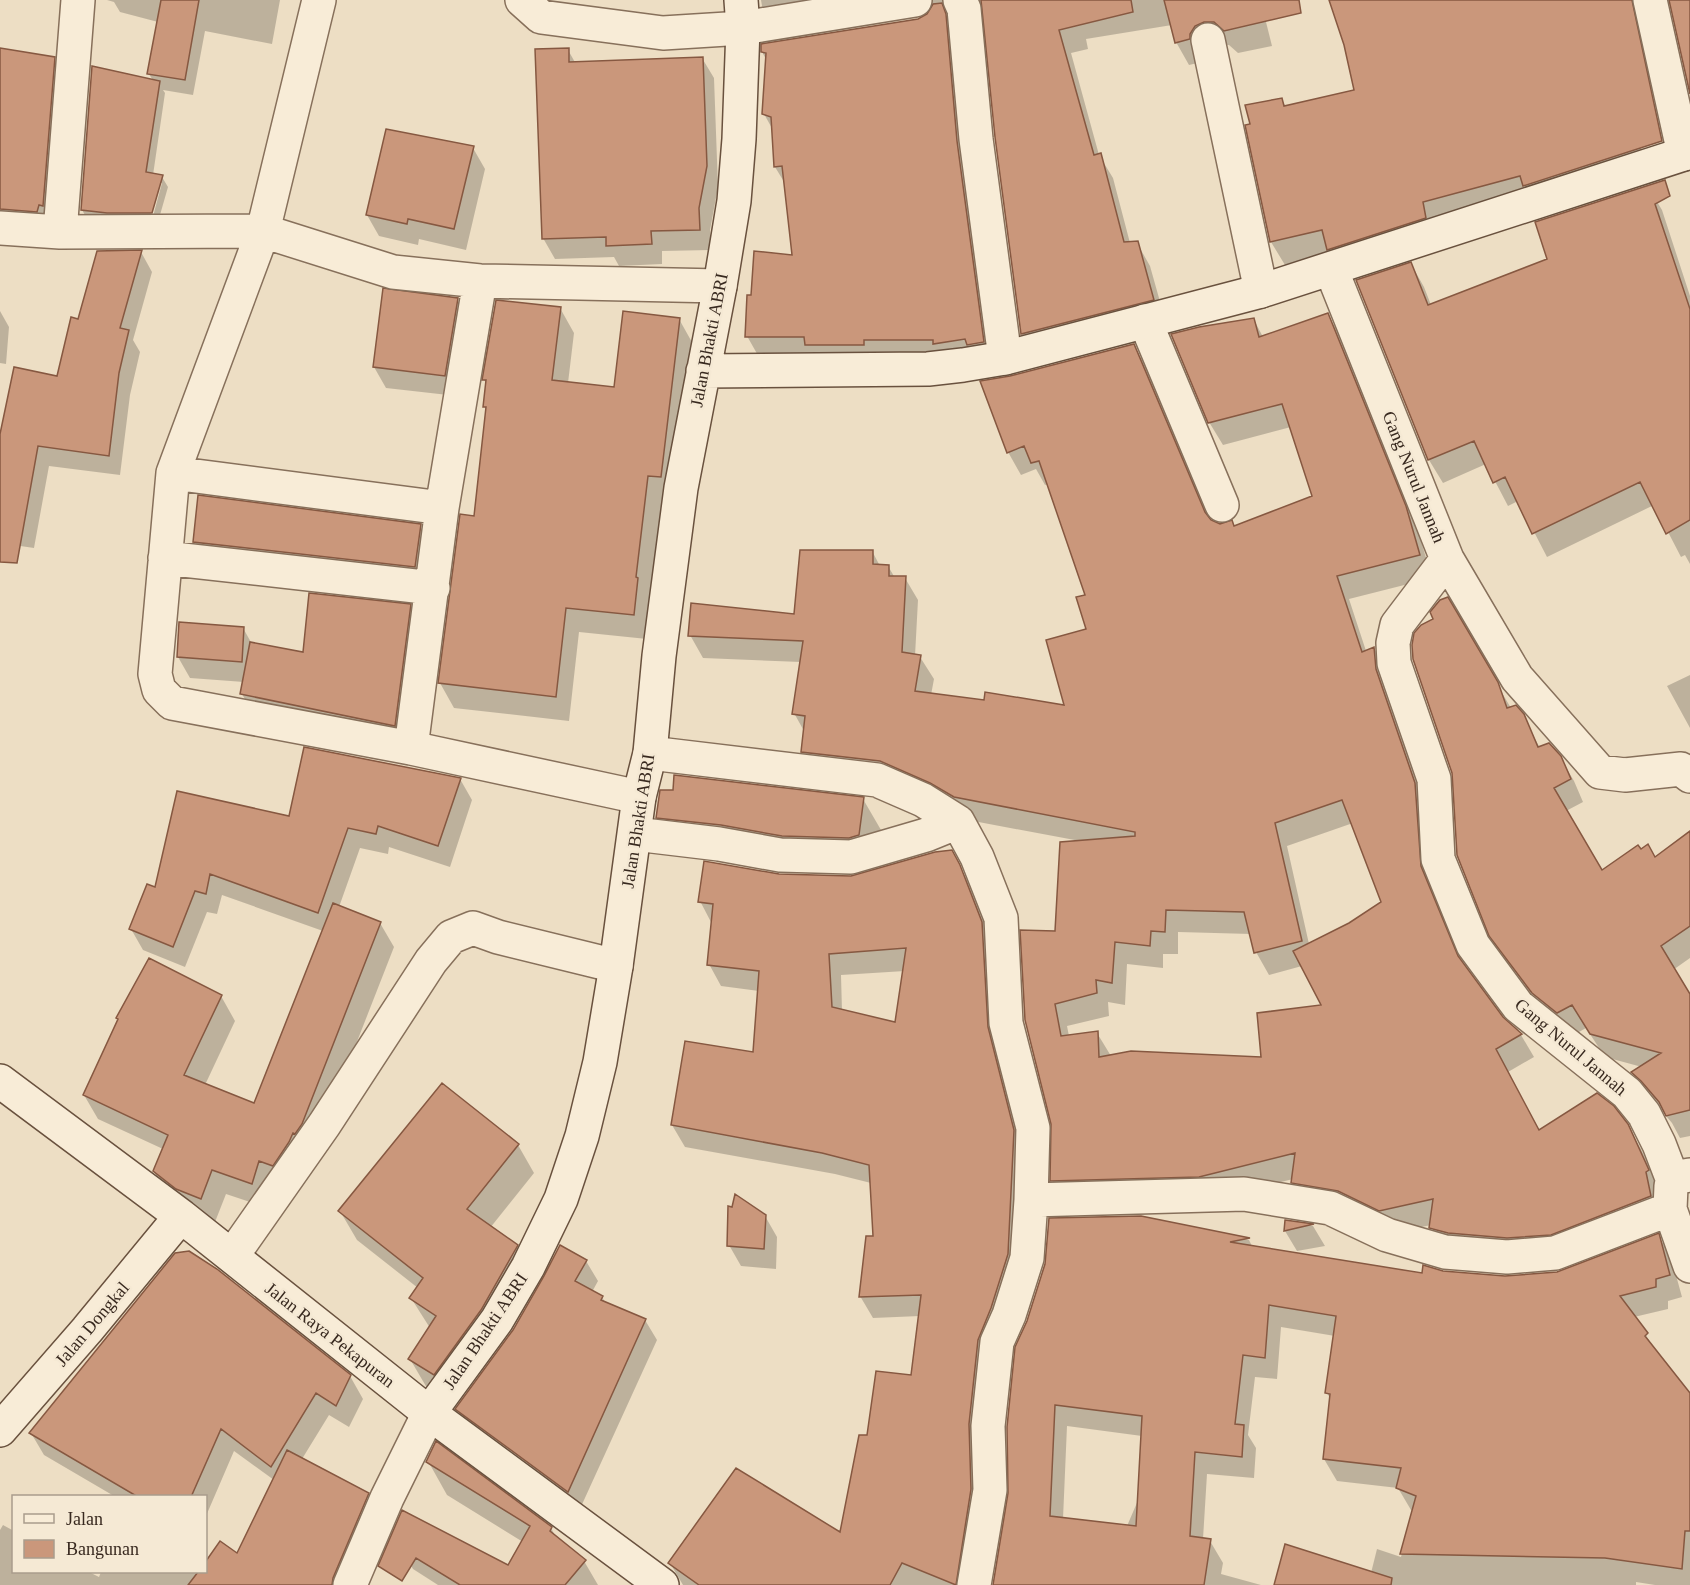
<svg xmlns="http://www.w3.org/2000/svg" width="1690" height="1585" viewBox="0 0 1690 1585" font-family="'Times New Roman',serif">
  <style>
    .shadow { fill: #0003; fill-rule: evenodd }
    .building { fill: #ca977b; stroke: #865841; stroke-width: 1.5; fill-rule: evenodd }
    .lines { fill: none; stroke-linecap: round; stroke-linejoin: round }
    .street-casing { stroke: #87705b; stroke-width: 36 }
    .secondary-casing { stroke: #69513e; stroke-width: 36 }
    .street { stroke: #f8ecd7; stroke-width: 33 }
    .secondary { stroke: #f8ecd7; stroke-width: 33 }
    .labels { text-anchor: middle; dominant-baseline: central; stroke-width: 5; stroke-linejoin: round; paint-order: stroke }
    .street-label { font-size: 18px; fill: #38291f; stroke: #f5e9d4 }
  </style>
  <rect width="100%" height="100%" fill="#eddec4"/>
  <path class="shadow" d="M107 0H280L272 44 205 31 193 95 163 90 165 93 153 175 162 177 168 187 158 222 88 220 82 210 154 82 149 74 158 22 120 12 114 2ZM159 183H162L152 220H149Z
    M761 0H1279L1261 2 1272 46 1238 53 1229 45 1217 44 1202 62 1189 65 1176 42 1172 25 1086 39 1088 49 1071 53 1099 155 1113 178 1130 243H1137L1150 266 1166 323 1035 357 1022 334 996 137 984 7 977 4 996 365 760 359 747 336 752 297 793 257 786 185 775 167 773 130 764 114 767 61 762 52 918 20 928 15 935 5 926 4 775 29 762 6ZM943 6H946L948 23 945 19Z
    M1330 0H1690V61L1672 6 1660 4 1655 77 1619 81 1649 172 1285 265 1271 242 1247 126 1252 125 1282 100 1286 107 1356 91 1345 45Z
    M0 49 54 58 64 76 53 223 0 225Z
    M568 50 576 64 702 58 714 78 718 187 710 230 711 250 662 251V264L619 266 614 257 555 259 543 238Z
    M473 148 485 169 466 250 419 239 418 245 379 236 367 215Z
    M1648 187 1662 210 1690 296V564L1685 555 1681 557 1654 505 1547 557 1518 501 1508 506 1486 464 1443 483 1429 460 1358 281 1411 264 1424 287 1431 305 1549 260Z
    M141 252 152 272 133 340 140 352 130 395 120 475 49 466 34 548 0 543V441L58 378 79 320Z
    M457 299 469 320 457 396 386 388 374 367Z
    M560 308 574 333 568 383 615 388 679 319 693 344 675 502 662 500 650 601 647 639 579 632 569 721 454 708 440 683 475 517 487 412 485 407 487 384 484 380Z
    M0 311 9 327 6 364 0 363Z
    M1328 315 1341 337 1418 531 1432 578 1349 599 1366 651 1374 648 1387 671 1428 807 1433 890 1465 969 1502 1018 1521 1035 1534 1057 1508 1072 1539 1132 1627 1125 1641 1149 1661 1193 1564 1257 1444 1250 1431 1225 1393 1233 1305 1205 1292 1182 1293 1179 1212 1199 1065 1203 1052 1180 1053 1123 1026 1020 1057 933 1080 841 968 820 816 774 802 752 804 731 794 713 801 662 703 658 690 635 795 616 872 551 880 566H888L895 578H905L918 600 915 656 920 657 934 679 931 695 985 701 1066 707 1087 630V596L1048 484 1045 485 1036 469 1021 475 1008 452 1010 378 1133 345 1147 368 1211 522 1234 527 1314 497 1291 427 1223 445 1209 422 1254 320 1263 337ZM1353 823 1383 902 1349 924 1309 944 1287 846ZM1178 932 1251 934 1256 952 1269 975 1302 966 1324 1006 1263 1059 1111 1056 1097 1033 1069 1036 1067 1026 1109 1016 1108 1002 1125 1005 1127 964 1163 968V954H1178Z
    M420 526 431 545 426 586 206 561 195 542Z
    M410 606 418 620 402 739 250 708 242 694 244 682 190 678 178 657 243 628 252 644 304 653Z
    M1690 675V728L1667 686Z
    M1496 683 1511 708 1522 715 1540 748 1560 757 1574 781 1583 802 1566 811 1601 872 1655 859 1690 832V958L1673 970 1690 997V1136L1680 1138 1672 1123 1656 1104 1646 1095 1633 1072 1642 1067 1605 1057 1586 1028 1572 1036 1547 1016 1505 959 1491 935Z
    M460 779 472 800 450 867 389 847 388 854 360 848 339 907 380 923 394 947 315 1149 265 1207 226 1194 215 1222 168 1196 154 1171 163 1149 98 1119 84 1095 221 996 235 1021 205 1085 255 1105 323 931 222 895 217 914 207 912 185 967 143 950 131 929 156 890 290 818Z
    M863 799 881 830 877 866 675 849 657 817Z
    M951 852 972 888 994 945 1026 1153 971 1585H683L670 1563 841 1534 869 1437 912 1377 920 1316 873 1318 860 1296 874 1238 871 1183 835 1174 685 1147 672 1125 755 1054 759 991 721 986 709 964 712 924 700 901 779 875 851 877ZM905 971 896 1024 842 1011 841 975Z
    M518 1145 534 1173 490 1228 517 1246 533 1275 450 1402 427 1388 410 1359 430 1328 411 1298 418 1288 357 1240 340 1211Z
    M765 1216 777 1237 776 1269 741 1266 729 1245Z
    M1140 1217 1249 1240 1253 1248 1424 1275 1443 1272 1506 1277 1562 1272 1658 1235 1671 1257 1682 1297 1668 1301V1309L1634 1317 1659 1356 1690 1396V1585H1655L1636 1582V1585H1276L1371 1573 1377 1549 1401 1557 1413 1511 1411 1510 1398 1488 1337 1481 1324 1459 1331 1400 1327 1393 1335 1336 1281 1327 1277 1379 1255 1377 1248 1435 1256 1448 1254 1478 1207 1474 1203 1539 1210 1541 1223 1563 1221 1574 1261 1585H995L1010 1493ZM1067 1426 1142 1436 1139 1498 1127 1526 1063 1519Z
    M1287 1221 1313 1226 1325 1246 1297 1251 1285 1231Z
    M586 1261 598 1281 592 1292 602 1297 606 1304 645 1320 657 1340 579 1511 469 1429 457 1409 514 1330Z
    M350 1376 363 1399 349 1427 329 1415 302 1459 356 1520 369 1541 351 1585H313L274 1480 234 1451 206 1516V1496H114L44 1455 31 1433Z
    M428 1461 551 1528 557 1539 584 1561 598 1585H438L413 1569 393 1535 509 1567 523 1542 447 1495Z
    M3 1525 14 1531V1572H89L99 1577 101 1572H206V1560L238 1585H0V1530Z"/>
  <path class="building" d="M161 0H199L185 80 147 74Z
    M981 0H1131L1133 12 1059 30 1094 155 1101 153 1124 242 1138 241 1154 300 1021 334 995 137Z
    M1164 0H1299L1301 13 1224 31 1214 22H1204L1195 26 1190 34V39L1175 43Z
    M1329 0H1632L1662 141 1523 186 1520 176 1423 202 1426 218 1327 250 1322 230 1270 242 1245 125 1250 124 1245 105 1282 98 1284 106 1354 90 1344 45Z
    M1669 0H1690V94Z
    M942 3 946 14 957 141 984 342 967 345 965 339 933 344V340H864V345H805L804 337H745L747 295H751L754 251 792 255 782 166 774 167 771 117 762 114 766 53 761 52V44L918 19 927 14 933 4Z
    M0 48 55 57 43 206 39 205 37 212 0 209Z
    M569 48V62L703 57 707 166 699 208 700 230 651 231 652 244 606 246V237L542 239 535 49Z
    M92 66 160 81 146 172 163 175 152 213H107L81 210Z
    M386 129 474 146 454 229 408 219 407 224 366 215Z
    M1665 180 1670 196 1655 204 1690 309V520L1666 534 1640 482 1532 534 1505 477 1493 483 1474 441 1428 460 1356 280 1411 262 1428 305 1547 259 1535 222Z
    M142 250 120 328 129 330 119 373 109 456 38 446 17 563 0 562V434L14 367 57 376 71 317 78 319 97 251Z
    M383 288 458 298 445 376 373 367Z
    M496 300 561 307 552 380 614 387 623 311 680 318 661 477 648 476 636 577 638 578 634 615 566 608 556 697 438 683 460 514 474 516 486 407H483L486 380H482Z
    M1328 313 1406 506 1420 555 1337 576 1362 652 1374 647 1376 669 1415 783 1421 866 1458 956 1503 1017 1522 1034 1496 1049 1539 1130 1597 1093 1614 1106 1628 1124 1649 1170 1646 1172 1651 1196 1551 1235 1507 1238 1448 1233 1429 1228 1433 1199 1379 1211 1338 1191 1291 1183 1295 1153 1199 1177 1050 1181 1051 1124 1025 1020 1020 930 1055 931 1060 842 1135 836V832L954 797 930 783 880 761 801 752 805 716 792 714 803 641 688 636 691 603 794 614 800 550H873V564L889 565V576H906L902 652 921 655 915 691 984 700 985 692 1064 705 1046 640 1086 629 1076 597 1085 595 1039 461 1031 463 1024 446 1007 453 980 381 1010 376 1134 344 1205 512 1211 520 1220 524 1232 520 1234 526 1312 496 1282 404 1208 423 1171 334 1199 327 1254 318 1259 337ZM1342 800 1381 902 1349 923 1293 951 1321 1005 1257 1013 1261 1057 1131 1051 1099 1057 1098 1031 1061 1036 1055 1004 1097 993 1096 980 1112 983 1115 942 1150 946 1151 931 1165 932 1166 910 1244 912 1254 953 1302 941 1275 823Z
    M198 495 421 524 415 567 193 542Z
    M309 593 411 604 395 726 240 694 250 642 303 652Z
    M1448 597 1498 682 1507 708 1516 705 1524 714 1538 747 1549 743 1561 756 1571 779 1554 788 1602 870 1638 845 1641 849 1648 844 1655 857 1690 831V926L1661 946 1690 994V1110L1666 1116 1659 1102 1641 1081 1631 1072 1661 1053 1590 1034 1572 1005 1557 1013 1532 993 1489 936 1457 855 1452 773 1413 659 1412 645 1414 633 1421 625 1433 619 1430 612 1440 600Z
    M179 622 244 627 242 662 177 657Z
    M304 747 461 778 438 846 378 826 376 834 348 828 318 913 210 874 206 894 195 891 173 947 129 929 147 884 155 887 177 791 289 816Z
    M674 775 864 797 859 835 849 838 782 836 721 825 656 818 660 790H673Z
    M952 850 960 865 982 922 988 1027 1014 1130 1008 1254 991 1308 978 1340 969 1424 971 1489 956 1585 902 1563 890 1585H699L668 1563 736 1468 840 1532 859 1435H867L876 1371 911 1375 921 1295 859 1297 866 1236H873L869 1165 822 1153 671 1125 685 1041 753 1052 759 971 707 965 713 904 698 902 704 861 779 874 851 876 935 852ZM906 948 895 1022 832 1007 829 954Z
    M333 903 381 922 302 1124 295 1134 293 1133 289 1142 273 1166 259 1161 252 1184 212 1170 201 1199 176 1189 153 1171 168 1135 83 1095 118 1019 116 1018 149 958 222 995 184 1075 254 1103Z
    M442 1083 519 1144 467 1209 518 1245 481 1310 434 1375 408 1359 436 1316 409 1298 423 1278 338 1211Z
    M735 1194 766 1215 764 1249 727 1246 728 1206 732 1207Z
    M1141 1216 1250 1238 1230 1242 1422 1273 1423 1265 1443 1271 1505 1276 1557 1272 1659 1233 1670 1275 1656 1279V1287L1620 1296 1648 1333 1645 1336 1690 1393V1531H1685L1682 1569 1605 1558 1400 1554 1416 1496 1396 1488 1401 1468 1323 1459 1330 1394 1325 1393 1336 1316 1269 1305 1265 1358 1243 1355 1235 1424 1244 1425 1242 1457 1195 1452 1190 1536 1211 1539 1204 1585H993L1008 1493 1007 1427 1015 1347 1027 1321 1045 1264 1049 1218ZM1055 1405 1142 1416 1136 1526 1050 1516Z
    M1285 1220 1314 1224 1284 1231Z
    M560 1245 587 1260 575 1281 603 1296 601 1300 646 1319 568 1492 455 1409 513 1330 544 1276Z
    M189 1251 217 1269 351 1375 336 1406 316 1393 271 1467 221 1429 191 1497H138L29 1433 175 1253Z
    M436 1441 552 1527 550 1531 586 1560 565 1585H460L416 1558 402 1581 378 1566 402 1510 508 1565 530 1526 426 1462Z
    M287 1450 369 1493 333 1578 332 1585H188L198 1572H206V1561L220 1541 237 1553Z
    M1285 1544 1392 1578 1391 1585H1274Z"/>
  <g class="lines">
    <g class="street-casing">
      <path id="street" d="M319 0 263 231 173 473 155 674 159 690 172 703 411 748 639 797
        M522 0 541 17 663 33 743 28 915 0
        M960 0 964 9 976 139 1005 358
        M1650 0 1684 154
        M1208 40 1261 291
        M0 228 60 232 263 231 393 272 480 281 720 286
        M60 232 78 0
        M1331 269 1447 559 1397 625 1393 643 1394 663 1434 779 1438 859 1473 945 1518 1006 1627 1093 1644 1114 1659 1144 1672 1178 1690 1175
        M1145 321 1222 505
        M173 473 442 508
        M165 558 433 588
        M1447 559 1517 678 1600 772 1625 775 1681 769 1690 776
        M411 748 442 508 480 281
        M650 753 877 780 923 800 958 822 977 857 1001 918 1006 1023 1033 1128 1031 1200 1027 1258 1009 1315 997 1342 988 1426 990 1490 974 1585
        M635 834 719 844 780 855 851 857 926 835 958 822
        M1671 1186 1670 1209 1690 1266
        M1031 1200 1244 1194 1330 1208 1387 1235 1445 1252 1507 1257 1555 1253 1670 1209
        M232 1256 324 1125 431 961 451 937 473 928 498 937 616 966
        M350 1585 387 1498 429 1413"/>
    </g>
    <g class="secondary-casing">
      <path id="secondary" d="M703 371 928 369 963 365 1005 358 1261 291 1690 152
        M0 1081 181 1216 429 1413 662 1585
        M429 1413 497 1320 528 1267 561 1199 582 1136 600 1062 616 966 639 797 650 753 659 656 681 488 720 286 734 201 739 139 743 28 741 0
        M0 1430 87 1330 181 1216"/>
    </g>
    <use href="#street" class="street"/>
    <use href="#secondary" class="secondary"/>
  </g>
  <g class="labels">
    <g class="street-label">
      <text transform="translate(709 340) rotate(-79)">Jalan Bhakti ABRI</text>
      <text transform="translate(1414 477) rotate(68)">Gang Nurul Jannah</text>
      <text transform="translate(638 821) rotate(-81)">Jalan Bhakti ABRI</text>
      <text transform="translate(1571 1047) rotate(40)">Gang Nurul Jannah</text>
      <text transform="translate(92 1324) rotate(-50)">Jalan Dongkal</text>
      <text transform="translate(485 1331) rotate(-56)">Jalan Bhakti ABRI</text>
      <text transform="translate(330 1335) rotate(38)">Jalan Raya Pekapuran</text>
    </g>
  </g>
  <rect x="12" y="1495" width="195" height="78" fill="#f5e9d4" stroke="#a99c8c" stroke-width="1.5"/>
  <rect x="24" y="1514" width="30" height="9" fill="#f8ecd7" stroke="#a99c8c" stroke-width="1.5"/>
  <text x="66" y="1525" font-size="18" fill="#38291f">Jalan</text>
  <rect x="24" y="1540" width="30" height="18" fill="#ca977b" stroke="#a99c8c" stroke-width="1.5"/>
  <text x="66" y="1555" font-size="18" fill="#38291f">Bangunan</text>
</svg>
